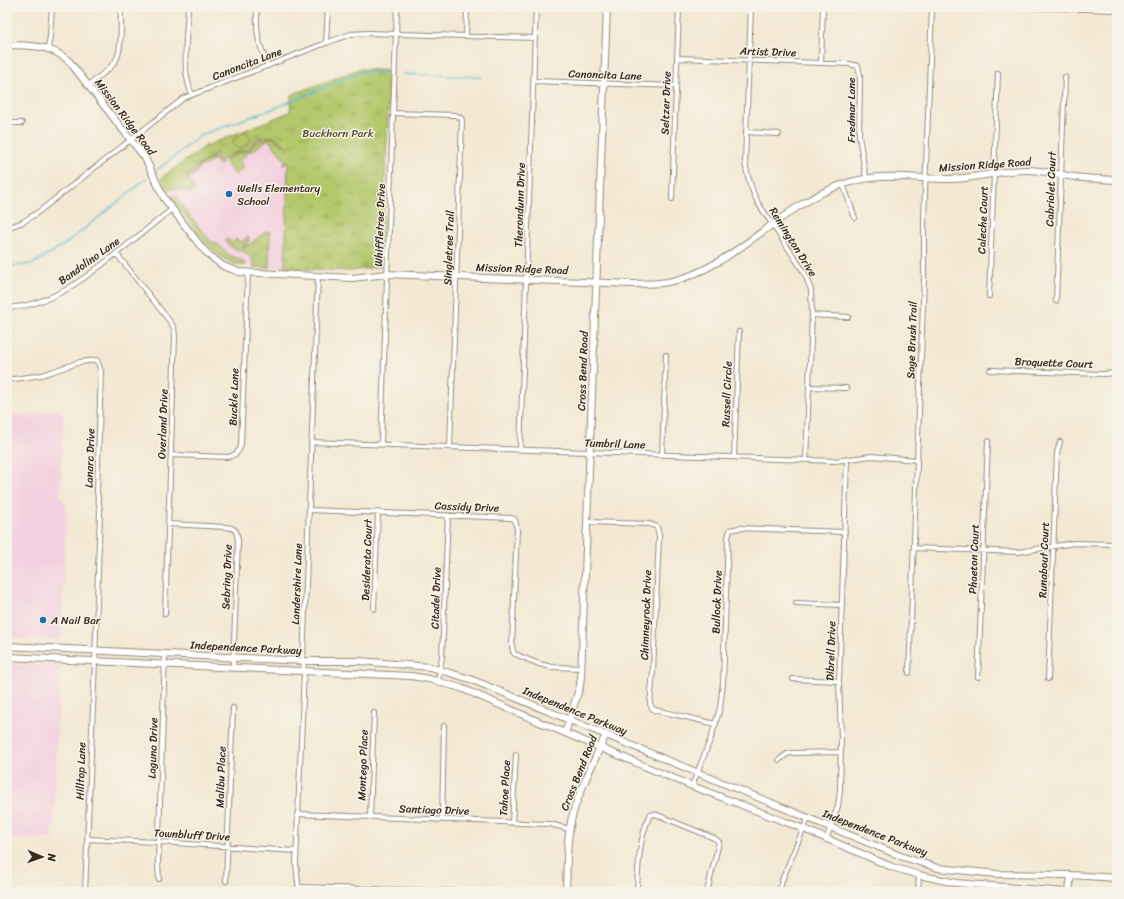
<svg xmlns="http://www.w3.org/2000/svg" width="1124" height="899" viewBox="0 0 1124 899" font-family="Sriracha,sans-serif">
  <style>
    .built { fill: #f3cfdf }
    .grass { fill: url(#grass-tufts); stroke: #787844 }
    .garden { fill: #b4c76b; stroke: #787844 }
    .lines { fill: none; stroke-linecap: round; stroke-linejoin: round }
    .stream { stroke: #54c0cc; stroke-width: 1.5 }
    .street-casing { stroke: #978978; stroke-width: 6 }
    .secondary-casing { stroke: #978978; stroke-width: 8 }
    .street { stroke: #fff; stroke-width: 4 }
    .secondary { stroke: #fff; stroke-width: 6 }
    .poi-dot { fill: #1f6fb2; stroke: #f7f3e8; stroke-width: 1.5 }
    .labels { text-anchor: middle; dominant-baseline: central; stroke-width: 3; stroke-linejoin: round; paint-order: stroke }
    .street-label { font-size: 11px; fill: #3b2a1e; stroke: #f7f3e8 }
    .park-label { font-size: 11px; fill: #595131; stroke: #f7f3e8 }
    .poi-label { font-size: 11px; fill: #3b2a1e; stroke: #f7f3e8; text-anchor: start }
  </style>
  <defs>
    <pattern id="grass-tufts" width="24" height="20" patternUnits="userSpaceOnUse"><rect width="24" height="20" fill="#b4c76b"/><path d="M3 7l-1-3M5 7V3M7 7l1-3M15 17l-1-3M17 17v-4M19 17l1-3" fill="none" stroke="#94a257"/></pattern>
  </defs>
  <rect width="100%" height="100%" fill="#f7f3e8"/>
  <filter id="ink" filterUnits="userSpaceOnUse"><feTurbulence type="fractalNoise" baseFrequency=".025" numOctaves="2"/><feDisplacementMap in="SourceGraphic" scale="8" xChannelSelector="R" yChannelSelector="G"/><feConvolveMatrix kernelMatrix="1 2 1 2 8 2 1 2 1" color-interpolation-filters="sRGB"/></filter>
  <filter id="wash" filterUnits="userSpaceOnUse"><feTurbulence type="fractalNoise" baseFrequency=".012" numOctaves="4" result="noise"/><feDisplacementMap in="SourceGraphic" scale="16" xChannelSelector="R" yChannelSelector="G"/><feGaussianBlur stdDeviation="0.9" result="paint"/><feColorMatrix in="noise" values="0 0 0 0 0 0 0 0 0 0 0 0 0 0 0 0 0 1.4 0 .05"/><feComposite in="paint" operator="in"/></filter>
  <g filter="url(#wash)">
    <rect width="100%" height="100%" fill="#f3e8d3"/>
    <path class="built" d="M290 112 285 268 244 266 227 260 211 248 174 201 161 178 206 146Z
      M59 410 62 412 63 417 60 495 66 505 61 640 7 638V417Z
      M7 664 60 666 53 839 7 838Z"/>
    <path class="grass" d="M359 69 390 71 381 266 351 271 285 268 288 161 282 165 286 161 268 139 251 152 249 150 257 141 270 137 275 139 288 149V147L274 137 266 136 259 139V136L249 149 231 154 223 160 218 156 215 152 213 156 197 166 187 177 195 190 189 194 185 190H183L177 188 168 190 161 178 206 146 290 112 291 95Z
      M248 151 249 152 239 161 244 167 236 174H234L224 161 234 154Z
      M215 156 221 161V164L219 165 214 159 205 166 203 165 197 169 198 171 189 179 188 178 201 164Z
      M176 196 179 198 178 201 211 242 217 243 229 255 243 261 245 264 244 266C214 263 191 223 174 201L172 197Z
      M267 231 270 232 269 268 254 267C254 258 249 256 242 251L246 246 250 244Z
      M248 237 249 240 241 251 230 246 225 240 227 238 232 243 237 239 240 243Z"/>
    <path class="garden" d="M246 131 252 140 239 150 232 141Z"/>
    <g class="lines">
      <path class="stream" d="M403 74 481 77
        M157 170 201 135 275 108 361 72 388 73
        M7 267 33 264 68 242 146 179"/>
    </g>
  </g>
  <g filter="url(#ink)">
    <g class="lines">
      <g class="street-casing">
        <path id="street" d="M188 7C187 35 181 69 192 95
          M257 7C256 33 258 43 268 66
          M751 7 745 161C747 177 751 189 758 203L804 272 811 290 812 315 806 460
          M1026 7 1117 10
          M1001 8 1009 7
          M466 36 467 7
          M326 43 328 7
          M48 48 50 36 52 7
          M677 58 850 64 858 66 860 75 859 136 866 178
          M821 63 823 7
          M534 81 676 86
          M89 85C97 77 111 70 116 60 123 47 120 21 121 7
          M393 113 455 115 461 118 462 121 450 446
          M7 123H22
          M747 132 779 134
          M843 184 855 218
          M672 199 679 7
          M7 228 23 222 37 213 184 98 326 43 351 34 368 33 535 38
          M116 253 171 323 174 328 175 336 165 614
          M989 296 998 73
          M1056 301 1065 77
          M7 308C49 306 80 282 112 257 132 241 152 225 172 209
          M812 315 848 317
          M990 370 1103 374 1117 373
          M7 380 42 375 80 362 97 360 101 371 97 492 100 511 95 661 85 892
          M809 387 846 388
          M311 442 835 461 871 456 917 460
          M381 444 397 7
          M520 449 536 7
          M171 455 228 457C236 455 239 452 241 445L248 273
          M662 455 666 355
          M734 457 739 332
          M309 510 512 518 515 520 517 529 512 645 513 652 515 654 539 664 552 667 582 668
          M588 522 650 524 657 527 659 536 653 671 650 704 652 708 655 710 716 724
          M169 524 226 527 232 528 236 531 238 540 233 668
          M914 548 1018 552 1074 543 1117 544
          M796 603 842 605
          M374 609 378 512
          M909 673 924 278V219L932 7
          M978 677 988 441
          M793 679 839 681
          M1048 679 1057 453 1060 442
          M438 681 442 657 448 515
          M779 760 787 754 792 753 841 752
          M692 786 711 738 720 708 723 683 728 537 730 530 739 528 845 532
          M297 814 550 824 569 829
          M370 817 374 713
          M442 820 444 726
          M512 823 516 755
          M87 839 159 842 296 851
          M826 840 838 806 840 790 841 737 839 681 847 460
          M159 879 158 864 165 654
          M226 881 233 708
          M299 887 467 892
          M299 892 296 863 304 671 303 661 318 276
          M637 892C638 866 639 838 650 815L655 814 714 838 719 842 707 892
          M779 892 782 880 808 818
          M918 892 919 875"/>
      </g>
      <g class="secondary-casing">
        <path id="secondary" d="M7 45C31 46 50 44 69 61L145 158 164 198 202 248 209 255 223 266 239 272 352 278 387 274 632 284C644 284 656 284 668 282 731 270 780 206 841 185 881 171 909 179 949 179 975 179 1001 170 1027 170 1043 170 1059 175 1075 177 1089 179 1103 179 1117 180
          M7 646 303 661H360L430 667 470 679 808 818 903 857 938 868 997 874 1071 875 1117 878
          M7 657 411 676 429 679 461 688 565 733 692 786 804 829 892 867 919 875 956 883 1064 892
          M565 733 580 686 581 677 607 7
          M566 892C567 866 566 838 573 813 581 786 595 760 606 734
          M1069 892 1071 875"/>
      </g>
      <use href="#street" class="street"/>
      <use href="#secondary" class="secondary"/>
    </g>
  </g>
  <g class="poi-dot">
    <circle cx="229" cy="194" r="4"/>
    <circle cx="43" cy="620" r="4"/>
  </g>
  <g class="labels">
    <g class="street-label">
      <text transform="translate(768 52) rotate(2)">Artist Drive</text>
      <text transform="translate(247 64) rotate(-21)">Canoncita Lane</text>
      <text transform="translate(605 75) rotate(2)">Canoncita Lane</text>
      <text transform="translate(666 103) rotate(-88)">Seltzer Drive</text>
      <text transform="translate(851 110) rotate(-90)">Fredmar Lane</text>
      <text transform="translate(125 117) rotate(53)">Mission Ridge Road</text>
      <text transform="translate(985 165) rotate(-4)">Mission Ridge Road</text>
      <text transform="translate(1051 189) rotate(-88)">Cabriolet Court</text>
      <text transform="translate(520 205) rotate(-88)">Therondunn Drive</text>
      <text transform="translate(983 220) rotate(-88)">Caleche Court</text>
      <text transform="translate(380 225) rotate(-88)">Whiffletree Drive</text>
      <text transform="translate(793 242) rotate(58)">Remington Drive</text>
      <text transform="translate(449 248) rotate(-88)">Singletree Trail</text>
      <text transform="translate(89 261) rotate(-36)">Bandolino Lane</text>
      <text transform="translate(522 269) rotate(2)">Mission Ridge Road</text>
      <text transform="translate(912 340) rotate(-88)">Sage Brush Trail</text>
      <text transform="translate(1054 363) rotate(2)">Broquette Court</text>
      <text transform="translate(583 371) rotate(-88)">Cross Bend Road</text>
      <text transform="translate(727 394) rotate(-88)">Russell Circle</text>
      <text transform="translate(234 397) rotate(-88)">Buckle Lane</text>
      <text transform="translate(163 424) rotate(-88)">Overland Drive</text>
      <text transform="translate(615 444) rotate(2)">Tumbril Lane</text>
      <text transform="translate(90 458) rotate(-88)">Lanarc Drive</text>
      <text transform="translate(467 507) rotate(2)">Cassidy Drive</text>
      <text transform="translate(974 559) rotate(-88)">Phaeton Court</text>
      <text transform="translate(367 560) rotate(-88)">Desiderata Court</text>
      <text transform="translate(1044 560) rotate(-88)">Runabout Court</text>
      <text transform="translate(227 577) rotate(-88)">Sebring Drive</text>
      <text transform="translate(297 584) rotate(-88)">Landershire Lane</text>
      <text transform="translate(436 598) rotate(-88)">Citadel Drive</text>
      <text transform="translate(717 602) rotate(-88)">Bullock Drive</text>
      <text transform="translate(646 615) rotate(-88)">Chimneyrock Drive</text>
      <text transform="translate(246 648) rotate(3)">Independence Parkway</text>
      <text transform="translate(831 651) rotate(-88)">Dibrell Drive</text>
      <text transform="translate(575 711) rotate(22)">Independence Parkway</text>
      <text transform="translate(153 748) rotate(-88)">Laguna Drive</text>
      <text transform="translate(363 765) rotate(-88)">Montego Place</text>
      <text transform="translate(81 771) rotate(-88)">Hilltop Lane</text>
      <text transform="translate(579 773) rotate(-68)">Cross Bend Road</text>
      <text transform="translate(221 777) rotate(-88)">Malibu Place</text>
      <text transform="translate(505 788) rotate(-87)">Tahoe Place</text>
      <text transform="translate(434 810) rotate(2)">Santiago Drive</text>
      <text transform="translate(875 833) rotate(21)">Independence Parkway</text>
      <text transform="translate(192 835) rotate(3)">Townbluff Drive</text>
    </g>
    <g class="park-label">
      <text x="338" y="133">Buckhorn Park</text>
    </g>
    <g class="poi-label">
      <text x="237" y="188">Wells Elementary<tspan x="237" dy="13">School</tspan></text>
      <text x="51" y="620">A Nail Bar</text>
    </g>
  </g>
  <rect width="1124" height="899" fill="none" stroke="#f7f3e8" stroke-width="24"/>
  <g transform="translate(42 857) rotate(92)" stroke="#f7f3e8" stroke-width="3" paint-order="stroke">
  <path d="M0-3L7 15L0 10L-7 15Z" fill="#3b2a1e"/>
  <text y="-6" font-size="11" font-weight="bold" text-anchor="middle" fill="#3b2a1e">N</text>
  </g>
</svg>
